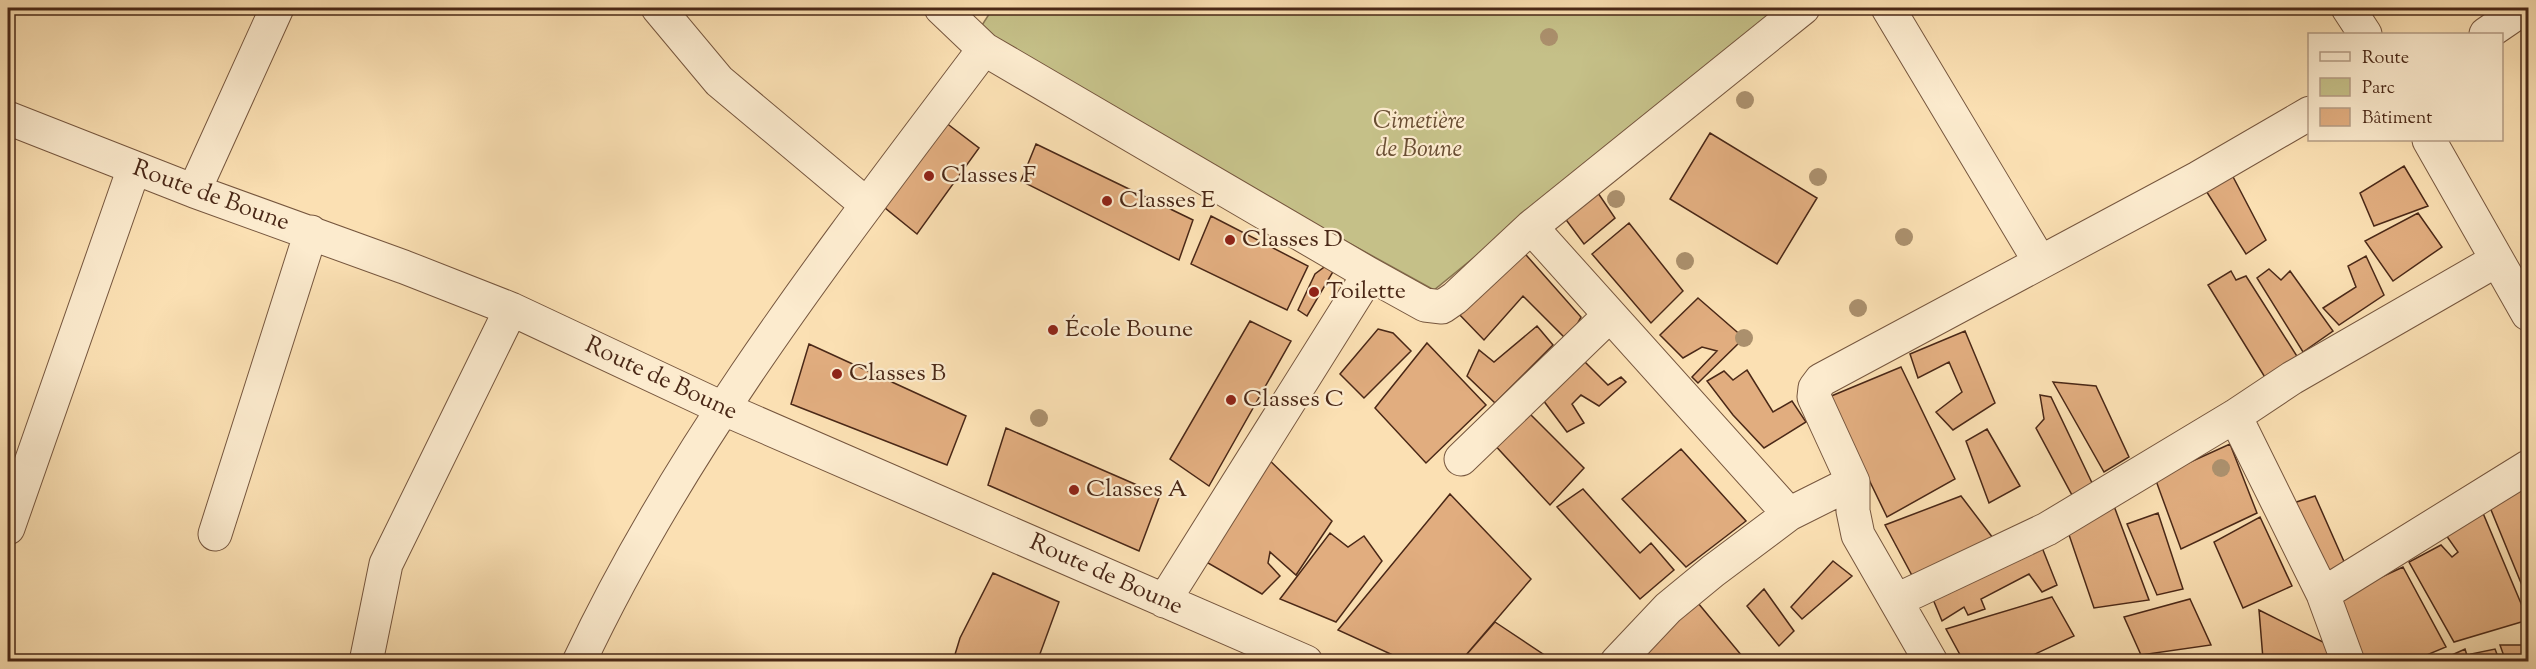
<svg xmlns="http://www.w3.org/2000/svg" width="2536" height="669" viewBox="0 0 2536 669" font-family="'Sorts Mill Goudy',serif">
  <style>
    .green { fill: #c5c088; stroke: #887450; stroke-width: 1.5 }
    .building { fill: #e1ad7f; stroke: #4a2817; stroke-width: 1.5 }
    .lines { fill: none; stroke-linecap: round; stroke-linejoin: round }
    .minor-casing { stroke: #76563e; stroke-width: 35 }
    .minor { stroke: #fcebce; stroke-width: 33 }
    .tree { fill: #ab906d }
    .poi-dot { fill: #8f2418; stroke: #fcebce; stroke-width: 2 }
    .labels { text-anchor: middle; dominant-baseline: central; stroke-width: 4.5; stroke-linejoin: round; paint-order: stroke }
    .park-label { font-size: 24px; font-style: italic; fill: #694e33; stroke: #fcebce }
    .poi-label { font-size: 24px; fill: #4a2817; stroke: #fcebce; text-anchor: start }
    .street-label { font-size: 24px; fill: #4a2817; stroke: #fcebce }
  </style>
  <rect width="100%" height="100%" fill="#fbe0b3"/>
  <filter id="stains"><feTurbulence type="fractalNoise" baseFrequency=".00333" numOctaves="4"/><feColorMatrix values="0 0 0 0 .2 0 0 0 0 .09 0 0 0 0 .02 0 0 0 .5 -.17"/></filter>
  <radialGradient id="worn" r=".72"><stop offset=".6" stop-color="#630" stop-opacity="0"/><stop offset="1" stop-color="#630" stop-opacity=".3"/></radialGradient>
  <path class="green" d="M993 8H1781L1434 290 975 36Z"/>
  <path class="building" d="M941 119 979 148 917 234 879 203Z
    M1710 133 1817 198 1777 264 1670 199Z
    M1036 144 1193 220 1179 260 1021 181Z
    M2404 166 2428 206 2374 226 2360 193Z
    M2230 171 2266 240 2246 254 2203 186Z
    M1598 193 1615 218 1584 244 1561 213Z
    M2418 213 2442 247 2393 281 2365 241Z
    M1211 216 1308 266 1287 310 1191 264Z
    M1629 223 1683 291 1651 323 1592 254Z
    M1519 247 1581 317 1568 341 1523 296 1484 340 1456 311Z
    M2366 256 2384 295 2339 325 2323 308 2356 287 2348 266Z
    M1327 265 1334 270 1307 316 1298 310 1315 274Z
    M2269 269 2281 280 2290 271 2333 331 2303 352 2257 278Z
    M2231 271 2236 280 2246 276 2300 361 2266 379 2208 285Z
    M1698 298 1744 338 1698 383 1692 377 1717 351 1702 347 1683 358 1660 335Z
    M1250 321 1291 341 1209 486 1170 459Z
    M1537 326 1553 345 1495 403 1467 376 1479 350 1494 362Z
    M1378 329 1393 333 1411 351 1364 398 1340 374Z
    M1965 331 1995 403 1953 430 1936 412 1962 392 1949 362 1918 378 1910 354Z
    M1427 343 1486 405 1426 463 1375 408Z
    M809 344 966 416 947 465 791 404Z
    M1582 359 1608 385 1621 377 1626 382 1599 406 1581 395 1572 404 1584 423 1567 432 1540 396Z
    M1901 367 1955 479 1887 517 1829 397Z
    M1747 370 1773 412 1792 401 1806 422 1764 448 1733 415 1707 381 1724 371 1733 380Z
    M2053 382 2096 386 2129 457 2104 472Z
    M2040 395 2051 397 2094 487 2072 495 2036 428 2044 419Z
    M1523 407 1584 468 1550 505 1491 441Z
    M1006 428 1160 495 1139 551 988 485Z
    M1987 429 2020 486 1989 503 1966 441Z
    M2230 444 2257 513 2181 549 2155 478Z
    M1681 449 1746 521 1686 567 1622 499Z
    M1263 454 1332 521 1296 575 1270 552 1268 563 1280 576 1262 594 1201 559Z
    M2528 486V600L2489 505Z
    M1583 489 1640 553 1651 543 1674 570 1640 599 1557 507Z
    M1450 494 1531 579 1460 662H1408L1338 630Z
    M1961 496 1993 538 1915 581 1885 525Z
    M2315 496 2346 566 2315 577 2281 507Z
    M2114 506 2149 600 2094 608 2066 526Z
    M2480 506 2528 620 2454 642 2409 562 2441 545 2452 557 2458 552 2441 528Z
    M2158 513 2183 589 2157 595 2127 524Z
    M2260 517 2292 586 2243 608 2214 542Z
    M1330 533 1348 547 1364 536 1382 561 1336 622 1280 599Z
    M2039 540 2057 585 2042 592 2029 574 1981 599 1985 609 1968 615 1964 607 1942 621 1930 592Z
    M1833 561 1852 576 1802 619 1791 607Z
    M2403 567 2446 647 2410 662H2358L2334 599Z
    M993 573 1059 602 1037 662 953 661 960 638Z
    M1764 589 1794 631 1779 646 1747 606Z
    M2052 597 2074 636 2018 662H1964L1946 629Z
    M2190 599 2211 645 2141 655 2124 617Z
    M1698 603 1747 662H1637L1633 656Z
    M2259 610 2329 645 2334 662H2275L2263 659Z
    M1495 622 1555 662H1460Z
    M2500 645H2528V662H2506Z
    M2465 649 2469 662H2455L2452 655Z
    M2495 649 2500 662H2474L2471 654Z
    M2218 657H2240L2244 662H2219Z"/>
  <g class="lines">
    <g class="minor-casing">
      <path id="minor" d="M658 8 719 81 867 205
        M941 8 984 49 1369 274 1425 305 1442 307 1455 298 1531 227 1803 8
        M1888 8 2040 262
        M2348 8 2365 34
        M2486 34 2524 8
        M8 118 194 191 404 267 511 309 722 408 1306 662
        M2429 140 2528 314
        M194 191 277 8
        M1531 227 1789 514
        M2235 416 2323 594 2348 662
        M1461 459 1609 316
        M8 528 134 168
        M215 534 311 232
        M2323 594 2528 467
        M1897 600 2047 529 2235 416 2292 378 2497 260
        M1164 601 1369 274
        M366 662 386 564 511 309
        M579 662C684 439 837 245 984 49
        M1617 662 1668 608 1713 571 1789 514 1853 482
        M1931 662 1858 535 1853 511V482L1814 397 1815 388 1821 380 2198 178 2310 113"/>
    </g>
    <use href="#minor" class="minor"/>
  </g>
  <g class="tree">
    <circle cx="1549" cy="37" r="9"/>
    <circle cx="1745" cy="100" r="9"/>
    <circle cx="1818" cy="177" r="9"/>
    <circle cx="1616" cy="199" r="9"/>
    <circle cx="1904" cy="237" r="9"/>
    <circle cx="1685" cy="261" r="9"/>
    <circle cx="1858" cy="308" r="9"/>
    <circle cx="1744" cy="338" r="9"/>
    <circle cx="1039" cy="418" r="9"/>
    <circle cx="2221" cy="468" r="9"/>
  </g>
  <g class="poi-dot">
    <circle cx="929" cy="176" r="6"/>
    <circle cx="1107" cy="201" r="6"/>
    <circle cx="1230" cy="240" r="6"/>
    <circle cx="1314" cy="292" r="6"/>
    <circle cx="1053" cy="330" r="6"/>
    <circle cx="837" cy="374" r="6"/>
    <circle cx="1231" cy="400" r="6"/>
    <circle cx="1074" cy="490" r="6"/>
  </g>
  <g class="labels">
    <g class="park-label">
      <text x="1419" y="122">Cimetière<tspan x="1419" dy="28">de Boune</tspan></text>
    </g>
    <g class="poi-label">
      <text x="941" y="176">Classes F</text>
      <text x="1119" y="201">Classes E</text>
      <text x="1242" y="240">Classes D</text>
      <text x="1326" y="292">Toilette</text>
      <text x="1065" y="330">École Boune</text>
      <text x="849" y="374">Classes B</text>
      <text x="1243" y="400">Classes C</text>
      <text x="1086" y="490">Classes A</text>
    </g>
    <g class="street-label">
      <text transform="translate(211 196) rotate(20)">Route de Boune</text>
      <text transform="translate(661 379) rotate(25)">Route de Boune</text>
      <text transform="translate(1106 575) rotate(24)">Route de Boune</text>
    </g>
  </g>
  <rect width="2536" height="669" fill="none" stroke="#fbe0b3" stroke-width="30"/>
  <rect x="9" y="9" width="2518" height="651" fill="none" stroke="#4a2817" stroke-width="3"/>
  <rect x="15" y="15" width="2506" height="639" fill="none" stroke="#4a2817" stroke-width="1.5"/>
  <rect x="2308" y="33" width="195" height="108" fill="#fcebce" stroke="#b59d85" stroke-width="1.5"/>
  <rect x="2320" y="52" width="30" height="9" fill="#fcebce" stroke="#b59d85" stroke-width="1.5"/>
  <text x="2362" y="63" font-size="18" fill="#4a2817">Route</text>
  <rect x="2320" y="78" width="30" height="18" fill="#c5c088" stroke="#b59d85" stroke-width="1.5"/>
  <text x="2362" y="93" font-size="18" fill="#4a2817">Parc</text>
  <rect x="2320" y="108" width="30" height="18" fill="#e1ad7f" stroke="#b59d85" stroke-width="1.5"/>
  <text x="2362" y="123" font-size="18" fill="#4a2817">Bâtiment</text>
  <rect width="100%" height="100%" filter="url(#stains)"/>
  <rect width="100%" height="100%" fill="url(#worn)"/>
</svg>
